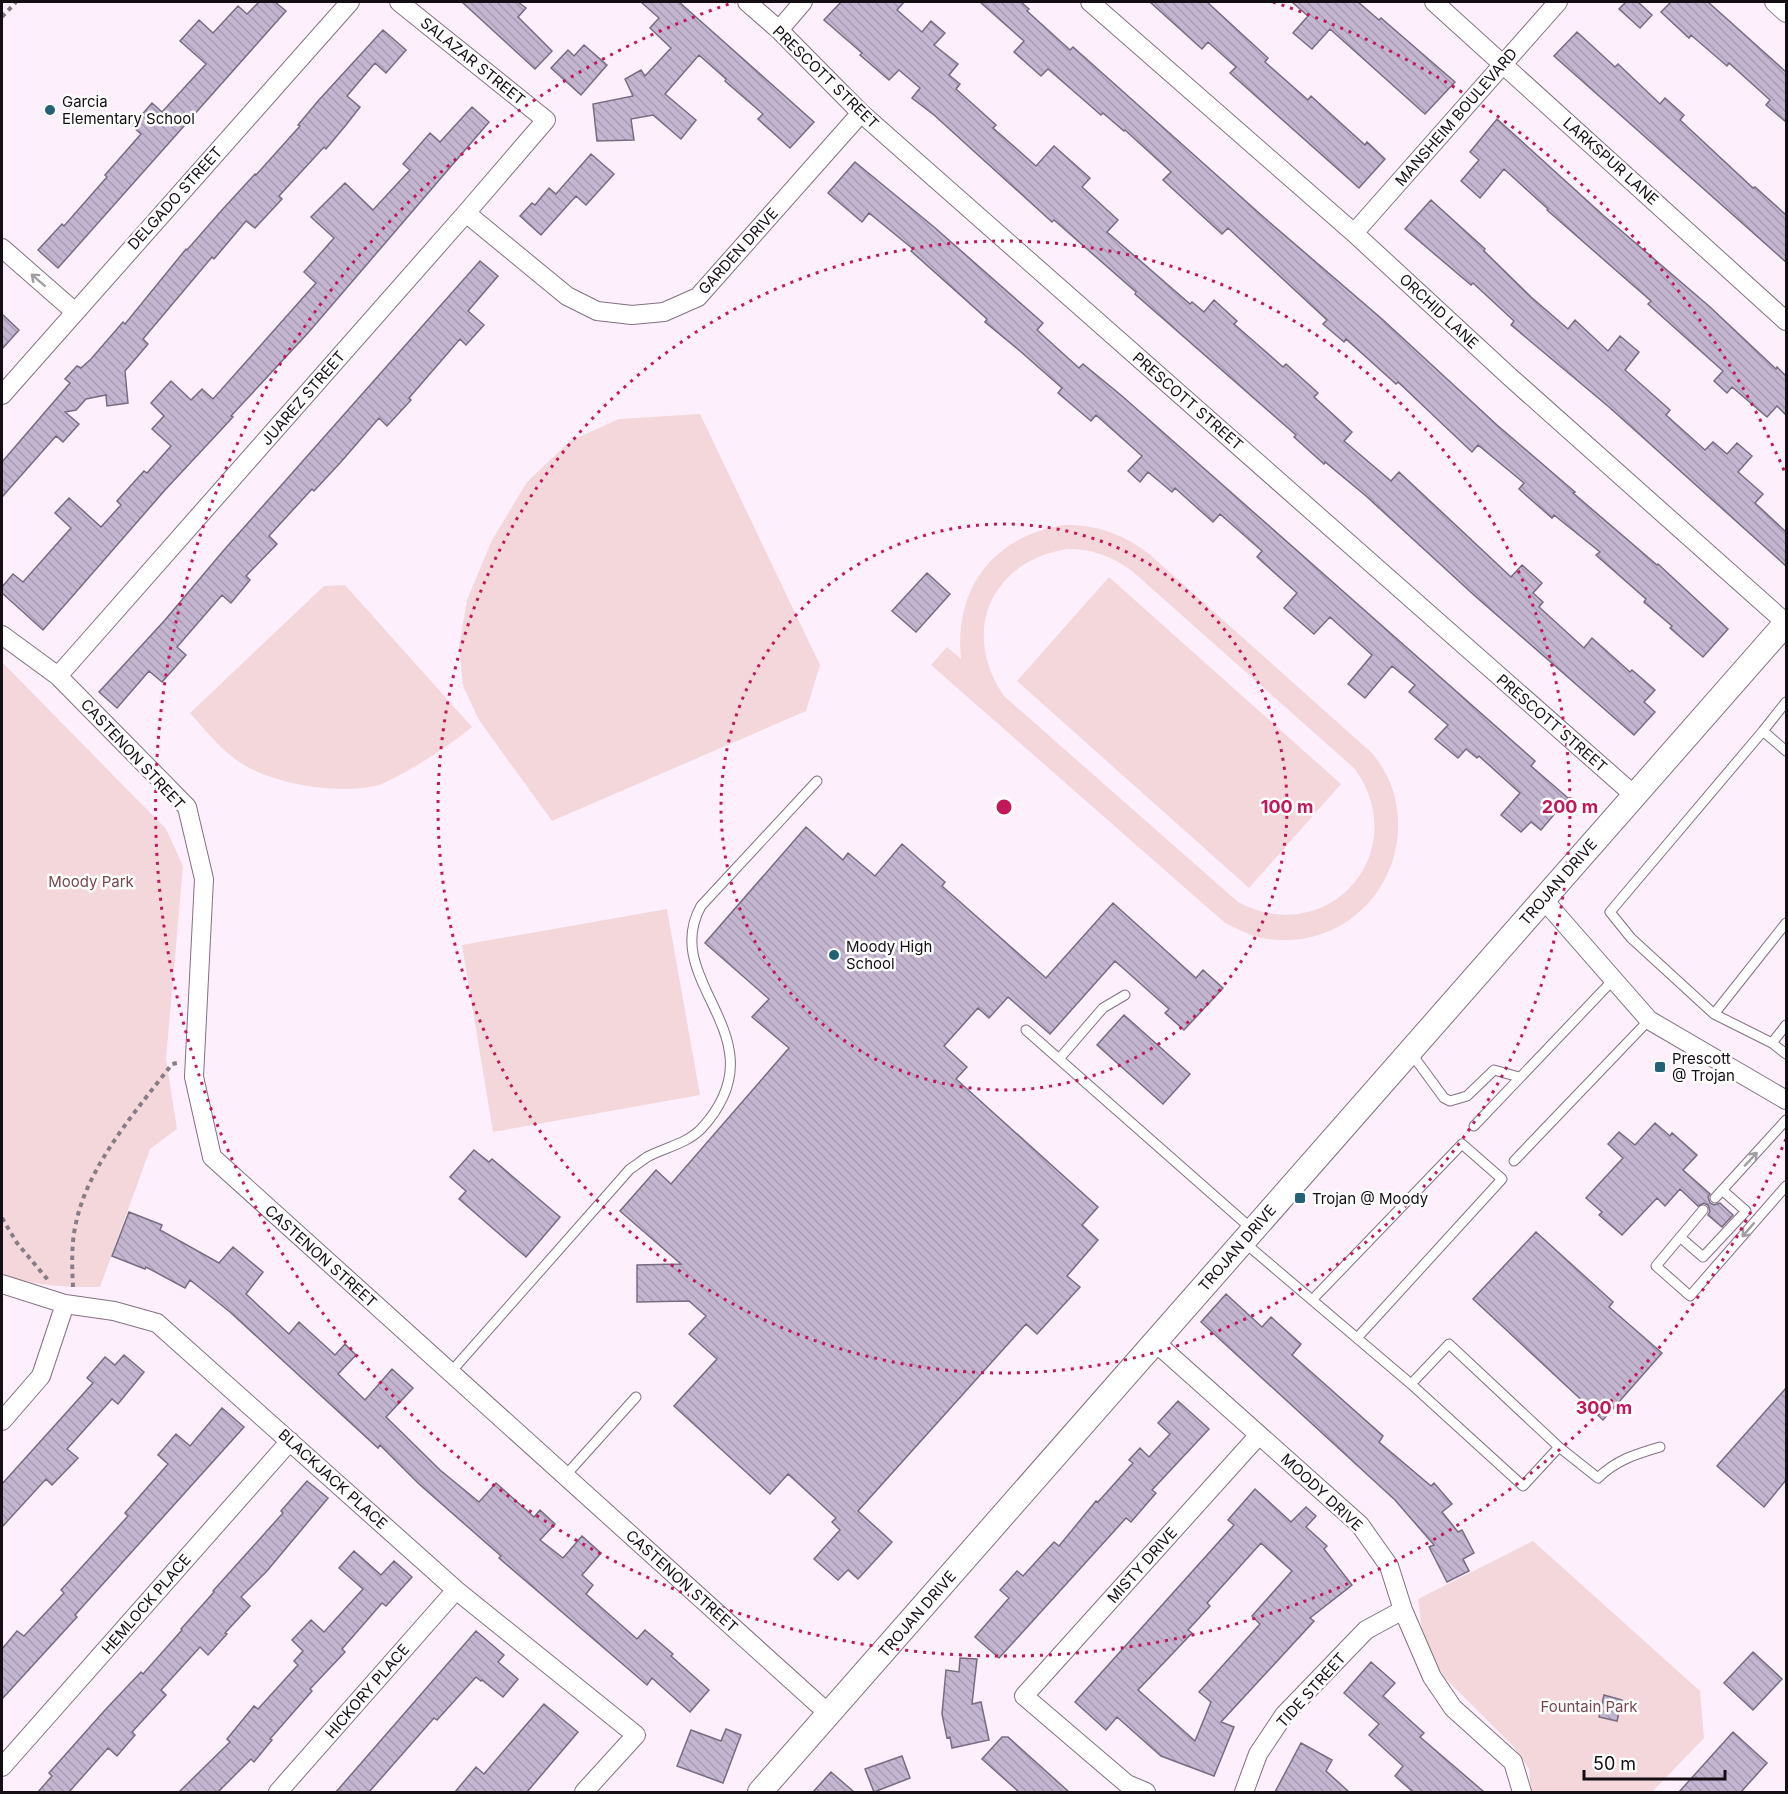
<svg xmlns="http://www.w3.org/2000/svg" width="1788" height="1794" viewBox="0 0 1788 1794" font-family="Inter,sans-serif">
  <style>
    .green { fill: #f4d7da; fill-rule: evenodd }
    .building { fill: url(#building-back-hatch); stroke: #776c81; stroke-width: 1.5; fill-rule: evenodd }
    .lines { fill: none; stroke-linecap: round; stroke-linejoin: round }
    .lane-casing { stroke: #837081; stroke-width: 11 }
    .street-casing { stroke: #837081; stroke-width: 20 }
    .secondary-casing { stroke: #837081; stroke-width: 26 }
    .path { stroke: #877d87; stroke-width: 4; stroke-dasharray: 4.5 4.5; stroke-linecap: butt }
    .lane { stroke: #fff; stroke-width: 9 }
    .street { stroke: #fff; stroke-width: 18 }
    .secondary { stroke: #fff; stroke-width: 24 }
    .oneway { stroke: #a19ea1 }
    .ring { fill: none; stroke: #c2185b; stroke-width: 3; stroke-dasharray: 3 6 }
    .poi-dot { fill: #236177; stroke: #fff; stroke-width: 2 }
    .labels { text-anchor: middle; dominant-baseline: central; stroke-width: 5; stroke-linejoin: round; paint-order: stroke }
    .street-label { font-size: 15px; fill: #140d14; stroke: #fff }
    .poi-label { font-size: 15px; fill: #140d14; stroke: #fff; text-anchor: start }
    .park-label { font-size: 15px; fill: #79464d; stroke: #fff }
    .centre { fill: #c2185b; stroke: #fff; stroke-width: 3 }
    .ring-label { font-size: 18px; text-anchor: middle; font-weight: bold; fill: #c2185b; stroke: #fff; stroke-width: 5; stroke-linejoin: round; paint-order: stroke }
  </style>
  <defs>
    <pattern id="building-back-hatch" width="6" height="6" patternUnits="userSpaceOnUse" patternTransform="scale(1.5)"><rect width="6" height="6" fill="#c4b6d1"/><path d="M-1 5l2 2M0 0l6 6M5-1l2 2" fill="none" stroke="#a89bb3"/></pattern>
  </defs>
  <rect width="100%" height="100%" fill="#fdf0fc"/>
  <path class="green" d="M700 414 820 665 806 711 552 821 479 720 463 686 459 647 467 600 492 540 527 482 570 441 619 419Z
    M1066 525C1098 525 1122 534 1148 553L1373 754C1384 769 1393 784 1396 803 1411 885 1341 956 1258 937 1246 934 1236 928 1225 923L931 665 947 647 961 659C954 587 994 535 1066 525ZM1067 549C1092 549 1112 556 1132 571L1355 769C1414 853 1328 950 1238 902L1004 696C960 632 991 561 1067 549Z
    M1109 577 1341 784 1249 888 1017 681Z
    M345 585 472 727C448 746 423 763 396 777 389 780 382 785 375 786 339 794 278 785 246 766 224 754 206 731 190 713L324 586Z
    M2 662 166 829 183 866 166 1059 177 1129 150 1149 100 1287C65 1287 33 1287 2 1273Z
    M667 909 700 1095 493 1132 462 945Z
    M1533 1541 1700 1691 1704 1738 1652 1792H1531L1529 1769 1514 1747 1444 1677 1423 1637 1418 1599Z"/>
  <path class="building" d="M259 2H275L286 11 58 268 38 250 62 224 64 226 107 177 105 175 141 134 132 126 152 103 162 112 206 64 180 41 199 20 213 33 238 6 247 14Z
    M462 2H518L526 8 518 17 552 51 535 69Z
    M641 2H679L814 122 790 148 758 119 763 114 725 81 726 79 699 55 665 94 696 120 681 139 653 115 631 119 634 140 597 141 593 104 633 96 625 79 641 70 645 76 671 48 650 28 659 18Z
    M841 2H904L897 10 922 32 931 21 945 33 934 45 958 64 949 75 960 84 956 89 996 125 993 128 1036 166 1054 146 1090 178 1082 187 1118 220 1107 232 1190 304 1192 302 1204 312 1214 300 1237 321 1234 324 1283 367 1286 364 1318 393 1314 397 1352 432 1344 441 1391 481 1399 472 1511 577 1522 565 1542 583 1533 593 1543 602 1539 607 1584 648 1592 638 1630 672 1632 670 1655 690 1644 702 1655 712 1634 735 1475 596 1366 496 1325 462 1324 464 1294 437 1296 435 1135 294 1136 292 1054 220 1052 222 934 115 912 98 920 88 899 70 889 80 860 55 862 53 824 20Z
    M980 2H1021L1029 9 1027 11 1070 50 1073 47 1268 221 1382 319 1497 425 1575 492 1573 493 1657 565 1658 564 1728 629 1703 657 1670 628 1672 626 1644 602 1646 599 1596 555 1600 552 1554 515 1552 518 1519 489 1524 483 1478 445 1472 452 1398 382 1396 384 1346 339 1344 342 1323 324 1327 320 1228 228 1222 234 1163 180 1171 172 1125 130 1124 131 1103 113 1101 115 1048 69 1041 76 1014 52 1024 41Z
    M1150 2H1207L1268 58 1265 62 1308 100 1311 96 1365 145 1367 142 1385 159 1359 188 1230 73 1236 67 1208 42 1202 49Z
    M1292 2H1358L1379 20 1381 18 1455 82 1425 114 1330 29 1312 49 1293 33 1308 16Z
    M1626 2H1638L1652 15 1640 28 1619 9Z
    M1671 2H1708L1786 72V122L1766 105 1770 100 1729 63 1727 66 1691 35 1689 38 1661 12Z
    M383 30 406 50 386 73 375 63 347 96 360 107 346 125 326 149 324 147 279 196 282 199 255 228 246 221 214 259 212 257 143 339 148 344 125 371 128 403 107 406 106 395 86 399 76 410 65 412 79 424 63 442 56 436 2 497V462L70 383 65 379 77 366 81 368 91 359 123 322 125 324 186 249 187 250 222 210 255 174 256 175 300 126 298 125 318 101Z
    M1577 32 1615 67 1618 64 1660 104 1665 98 1684 115 1680 120 1753 188 1755 187 1786 215V262L1554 56Z
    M584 45 607 65 581 95 551 68 568 50 574 56Z
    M472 107 489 122 308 333 231 416 233 417 165 490 43 630 2 593V587L13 574 23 582 71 528 55 513 69 498 101 527 121 505 117 501 144 471 147 473 171 446 152 429 164 416 151 403 171 381 191 400 202 389 213 399 316 283 304 272 334 238 311 217 345 183 373 210 410 170 403 164 430 133 440 142Z
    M1497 119 1604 216 1710 307 1776 369 1777 367 1786 376V415L1777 406 1767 417 1732 387 1727 393 1714 381 1723 371 1648 304 1651 301 1547 210 1548 209 1504 169 1480 198 1461 181 1479 160 1470 152Z
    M591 154 614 174 586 205 576 196 541 235 520 216 532 203 535 205 549 188 556 194Z
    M855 162 934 227 1043 323 1037 330 1079 368 1083 364 1122 396 1535 761 1531 766 1568 798 1541 830 1531 822 1521 832 1501 815 1520 793 1479 756 1477 758 1466 749 1458 758 1435 739 1448 725 1409 692 1415 685 1392 666 1365 698 1348 684 1372 655 1330 617 1314 634 1284 608 1297 593 1257 557 1262 551 1220 514 1213 522 1175 488 1172 492 1148 472 1140 482 1128 471 1142 456 1096 415 1091 421 1058 393 1062 388 1020 351 985 322 987 319 911 251 913 249 869 213 862 222 828 193Z
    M1431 200 1485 249 1484 251 1531 297 1568 329 1575 320 1608 351 1620 336 1639 352 1625 370 1670 410 1666 415 1705 450 1713 442 1727 454 1737 443 1752 456 1738 472 1763 494 1755 503 1786 532V566L1609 407 1511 325 1514 321 1473 283 1471 285 1405 229Z
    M480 261 498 276 468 311 484 325 466 345 460 339 409 398 411 400 387 426 379 418 340 463 314 491 312 489 269 536 277 544 246 576 250 580 231 603 222 595 177 647 186 655 162 682 149 671 117 708 99 692 165 620 224 550Z
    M2 314 19 330 2 349Z
    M927 573 950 594 916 632 892 611Z
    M806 827 843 860 848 853 875 876 902 844 945 882 942 886 1046 978 1113 903 1196 978 1203 970 1223 988 1184 1030 1165 1013 1169 1009 1115 961 1050 1034 1008 997 989 1018 978 1008 944 1046 967 1067 956 1079 1098 1207 1082 1225 1098 1240 1067 1276 1080 1287 1037 1334 1026 1324 858 1511 892 1542 858 1579 848 1570 838 1580 814 1559 840 1530 832 1522 836 1518 788 1474 770 1494 674 1406 717 1359 689 1334 706 1316 689 1301 637 1302V1265L681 1264 620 1211 656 1170 671 1184 789 1048 752 1017 769 999 705 943Z
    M1124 1015 1190 1074 1163 1104 1097 1045Z
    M1655 1123 1670 1136 1672 1133 1697 1155 1683 1170 1710 1194 1708 1197 1710 1203 1714 1205 1720 1203 1733 1215 1722 1227 1708 1215 1710 1211 1708 1205 1704 1203 1698 1206 1680 1189 1665 1206 1657 1198 1622 1235 1599 1215 1602 1212 1586 1198 1623 1158 1608 1144 1619 1132 1635 1145Z
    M474 1150 489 1162 492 1159 560 1217 526 1257 459 1199 466 1191 450 1177Z
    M129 1212 162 1225 160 1230 219 1263 233 1247 263 1272 246 1294 289 1334 299 1322 335 1355 345 1344 356 1355 338 1374 365 1400 392 1369 413 1388 386 1417 440 1470 479 1502 496 1483 534 1517 540 1510 555 1524 540 1540 563 1558 582 1536 601 1553 582 1575 593 1585 586 1594 637 1639 645 1630 673 1654 671 1656 709 1690 690 1712 652 1678 647 1685 499 1558 501 1556 419 1484 380 1445 378 1448 230 1312 190 1280 185 1288 146 1267 145 1269 112 1256Z
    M1536 1232 1613 1302 1609 1307 1662 1353 1603 1420 1473 1299Z
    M1226 1294 1262 1327 1271 1317 1301 1344 1292 1355 1383 1436 1379 1442 1431 1486 1434 1483 1452 1504 1442 1512 1458 1532 1462 1530 1474 1553 1463 1559 1469 1571 1447 1582 1429 1547 1434 1545 1395 1500 1201 1322Z
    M124 1355 144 1372 118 1404 112 1399 67 1449 78 1458 52 1485 46 1479 2 1527V1484L93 1383 87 1378 105 1357 115 1365Z
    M1786 1388V1480L1764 1507 1717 1466Z
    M1178 1401 1209 1429 1152 1490 1156 1493 1131 1522 1126 1518 999 1658 975 1637 1009 1598 1000 1590 1017 1571 1023 1576 1054 1542 1059 1546 1096 1501 1098 1502 1133 1463 1129 1460 1140 1448 1149 1457 1170 1434 1158 1423Z
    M222 1408 244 1427 75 1615 77 1617 2 1699V1649L17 1631 24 1636 64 1593 61 1590 128 1516 125 1513 168 1464 158 1455 176 1434 190 1446Z
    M307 1481 328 1498 267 1571 241 1597 250 1606 225 1633 227 1634 208 1655 200 1647 161 1690 166 1695 132 1732 135 1735 117 1756 108 1748 69 1792H38L52 1776 49 1773 106 1709 141 1672 143 1674 182 1630 181 1629 214 1592 213 1591 283 1513 281 1511Z
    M1255 1489 1291 1522 1306 1507 1316 1516 1306 1527 1327 1546 1324 1549 1352 1585 1310 1618 1314 1621 1221 1722 1234 1727 1214 1776 1161 1756 1117 1717 1106 1730 1075 1702 1234 1525 1228 1520ZM1261 1543 1292 1571 1252 1616 1260 1624 1199 1692 1211 1702 1195 1741 1138 1690 1192 1633 1188 1630 1210 1606 1207 1603Z
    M354 1551 381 1575 394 1561 412 1577 386 1606 382 1603 342 1649 345 1652 310 1689 312 1691 270 1739 272 1740 254 1762 251 1759 218 1792H179L230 1742 227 1739 254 1706 258 1709 298 1665 294 1661 303 1651 292 1640 311 1620 324 1632 363 1589 339 1568Z
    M476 1631 504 1655 498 1662 518 1679 503 1697 482 1680 481 1681 476 1677 437 1720 434 1718 369 1792H336Z
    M1753 1652 1782 1679 1753 1710 1724 1683Z
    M960 1658 977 1659 972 1704 981 1702 989 1740 952 1748 950 1737 947 1738 942 1714 946 1670 959 1672Z
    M1371 1662 1395 1683 1383 1696 1424 1733 1420 1737 1484 1792H1413L1395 1776 1403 1766 1369 1735 1379 1724 1344 1693Z
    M1604 1695 1622 1700 1617 1721 1599 1717Z
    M544 1704 578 1732 527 1792H455L476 1767 484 1774Z
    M726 1729 741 1735 723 1783 677 1766 691 1730 721 1741Z
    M1733 1732 1767 1763 1741 1792H1679Z
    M1002 1737H1008L1069 1792H1019L982 1759Z
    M1301 1743 1332 1760 1326 1771 1349 1792H1275Z
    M902 1756 910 1778 874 1792 865 1769Z
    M831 1772 854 1792H813Z"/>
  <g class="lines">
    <g class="lane-casing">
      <path id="lane" d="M1786 702 1763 731 1786 751
        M1786 923 1714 1014 1772 1043 1786 1054
        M1714 1014 1631 938 1610 912 1763 731
        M1026 1030 1253 1230
        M1772 1043 1786 1025
        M1411 1053 1444 1098 1450 1101 1467 1096 1494 1070 1519 1077
        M1059 1059 1103 1008 1125 995
        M1474 1126 1613 980
        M1514 1161 1649 1020
        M1715 1198 1786 1120
        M1703 1210 1656 1266 1690 1296 1786 1186
        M1680 1237 1703 1257 1746 1211 1722 1190
        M1245 1243 1411 1384 1523 1486 1559 1447 1449 1344 1411 1384
        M1312 1300 1462 1144 1502 1179 1357 1338
        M450 1373 630 1169C637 1165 643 1159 649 1156 667 1147 688 1143 702 1128 784 1037 658 983 701 906L817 781
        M1559 1447 1598 1478C1616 1460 1636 1454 1660 1447
        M565 1476 636 1397"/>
    </g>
    <g class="street-casing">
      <path id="street" d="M747 2 779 30 861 113 1634 795
        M1090 2 1354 233 1510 377 1786 623
        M1434 2 1786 321
        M1774 2 1786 13
        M779 30 803 2
        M466 213 567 296 597 311 632 315 664 312 698 297 861 113
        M1354 233 1558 2
        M2 248 74 311
        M2 395 350 2
        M2 635 58 676 187 807 204 879 194 1077 212 1157 829 1714
        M58 676 466 213 546 120 399 2
        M1543 899 1649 1020 1786 1100
        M2 1284 65 1304 114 1311 157 1323 456 1590 636 1735 584 1792
        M1155 1342 1360 1525 1389 1566 1403 1610 1432 1677 1453 1708 1513 1762 1522 1792
        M2 1421 41 1376 65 1304
        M2 1767 290 1441
        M278 1792 456 1590
        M1146 1792 1127 1784 1024 1696 1259 1435
        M1244 1792 1258 1754 1284 1715 1366 1630 1403 1610"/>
    </g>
    <g class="secondary-casing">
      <path id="secondary" d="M760 1792 1786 623"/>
    </g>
    <path class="path" d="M2 17 16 2
      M2 1218 17 1243 48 1280
      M73 1287C72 1266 71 1244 76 1223 88 1165 137 1110 172 1064L177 1063"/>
    <use href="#lane" class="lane"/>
    <use href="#street" class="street"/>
    <use href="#secondary" class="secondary"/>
  </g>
  <defs><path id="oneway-shaft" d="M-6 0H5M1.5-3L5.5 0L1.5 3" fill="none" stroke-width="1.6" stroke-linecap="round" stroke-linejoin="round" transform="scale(1.5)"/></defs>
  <g class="oneway">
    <use href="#oneway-shaft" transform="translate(38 280) rotate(-139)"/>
    <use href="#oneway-shaft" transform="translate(1751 1159) rotate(-47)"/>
    <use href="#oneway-shaft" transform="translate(1748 1230) rotate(131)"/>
  </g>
  <g class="ring">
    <circle cx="1004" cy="807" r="283"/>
    <circle cx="1004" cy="807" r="566"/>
    <path d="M1786 1139A849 849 0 1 1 735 2M1273 2A849 849 0 0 1 1786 475"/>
  </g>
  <g class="poi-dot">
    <circle cx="50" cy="110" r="6"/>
    <circle cx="834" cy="955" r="6"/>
    <rect x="1654" y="1061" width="12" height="12" rx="3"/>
    <rect x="1294" y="1192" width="12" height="12" rx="3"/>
  </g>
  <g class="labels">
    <g class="street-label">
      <text transform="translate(473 61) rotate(39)">SALAZAR STREET</text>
      <text transform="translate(826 77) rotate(44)">PRESCOTT STREET</text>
      <text transform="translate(1456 117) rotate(-49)">MANSHEIM BOULEVARD</text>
      <text transform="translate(1611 161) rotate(42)">LARKSPUR LANE</text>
      <text transform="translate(175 198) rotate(-48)">DELGADO STREET</text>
      <text transform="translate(738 251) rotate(-48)">GARDEN DRIVE</text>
      <text transform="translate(1439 311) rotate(43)">ORCHID LANE</text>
      <text transform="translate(303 398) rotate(-49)">JUAREZ STREET</text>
      <text transform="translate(1188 401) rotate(41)">PRESCOTT STREET</text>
      <text transform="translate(1552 723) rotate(41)">PRESCOTT STREET</text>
      <text transform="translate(133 754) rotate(47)">CASTENON STREET</text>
      <text transform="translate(1558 882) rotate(-49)">TROJAN DRIVE</text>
      <text transform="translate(1237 1248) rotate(-49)">TROJAN DRIVE</text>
      <text transform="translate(321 1256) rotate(42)">CASTENON STREET</text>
      <text transform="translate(333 1479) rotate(42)">BLACKJACK PLACE</text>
      <text transform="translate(1322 1492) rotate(43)">MOODY DRIVE</text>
      <text transform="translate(1142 1565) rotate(-48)">MISTY DRIVE</text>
      <text transform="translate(682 1581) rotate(42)">CASTENON STREET</text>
      <text transform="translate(146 1604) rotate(-49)">HEMLOCK PLACE</text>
      <text transform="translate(917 1614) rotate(-49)">TROJAN DRIVE</text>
      <text transform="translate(1311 1690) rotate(-48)">TIDE STREET</text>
      <text transform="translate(367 1691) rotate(-49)">HICKORY PLACE</text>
    </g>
    <g class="poi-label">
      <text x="62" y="101">Garcia<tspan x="62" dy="17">Elementary School</tspan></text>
      <text x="846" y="946">Moody High<tspan x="846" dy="17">School</tspan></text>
      <text x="1672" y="1058">Prescott<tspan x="1672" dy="17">@ Trojan</tspan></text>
      <text x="1312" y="1198">Trojan @ Moody</text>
    </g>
    <g class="park-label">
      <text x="91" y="881">Moody Park</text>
      <text x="1589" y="1706">Fountain Park</text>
    </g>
  </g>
  <circle cx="1004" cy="807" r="9" class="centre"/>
  <g class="ring-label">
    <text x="1287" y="813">100 m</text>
    <text x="1570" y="813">200 m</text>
    <text x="1604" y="1414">300 m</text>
  </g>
  <rect width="1788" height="1794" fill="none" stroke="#140d14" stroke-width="6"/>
  <path d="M1584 1770v9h141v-9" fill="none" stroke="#140d14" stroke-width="3"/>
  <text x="1593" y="1770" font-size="18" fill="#140d14" stroke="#ffffff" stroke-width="4.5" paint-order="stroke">50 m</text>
</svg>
